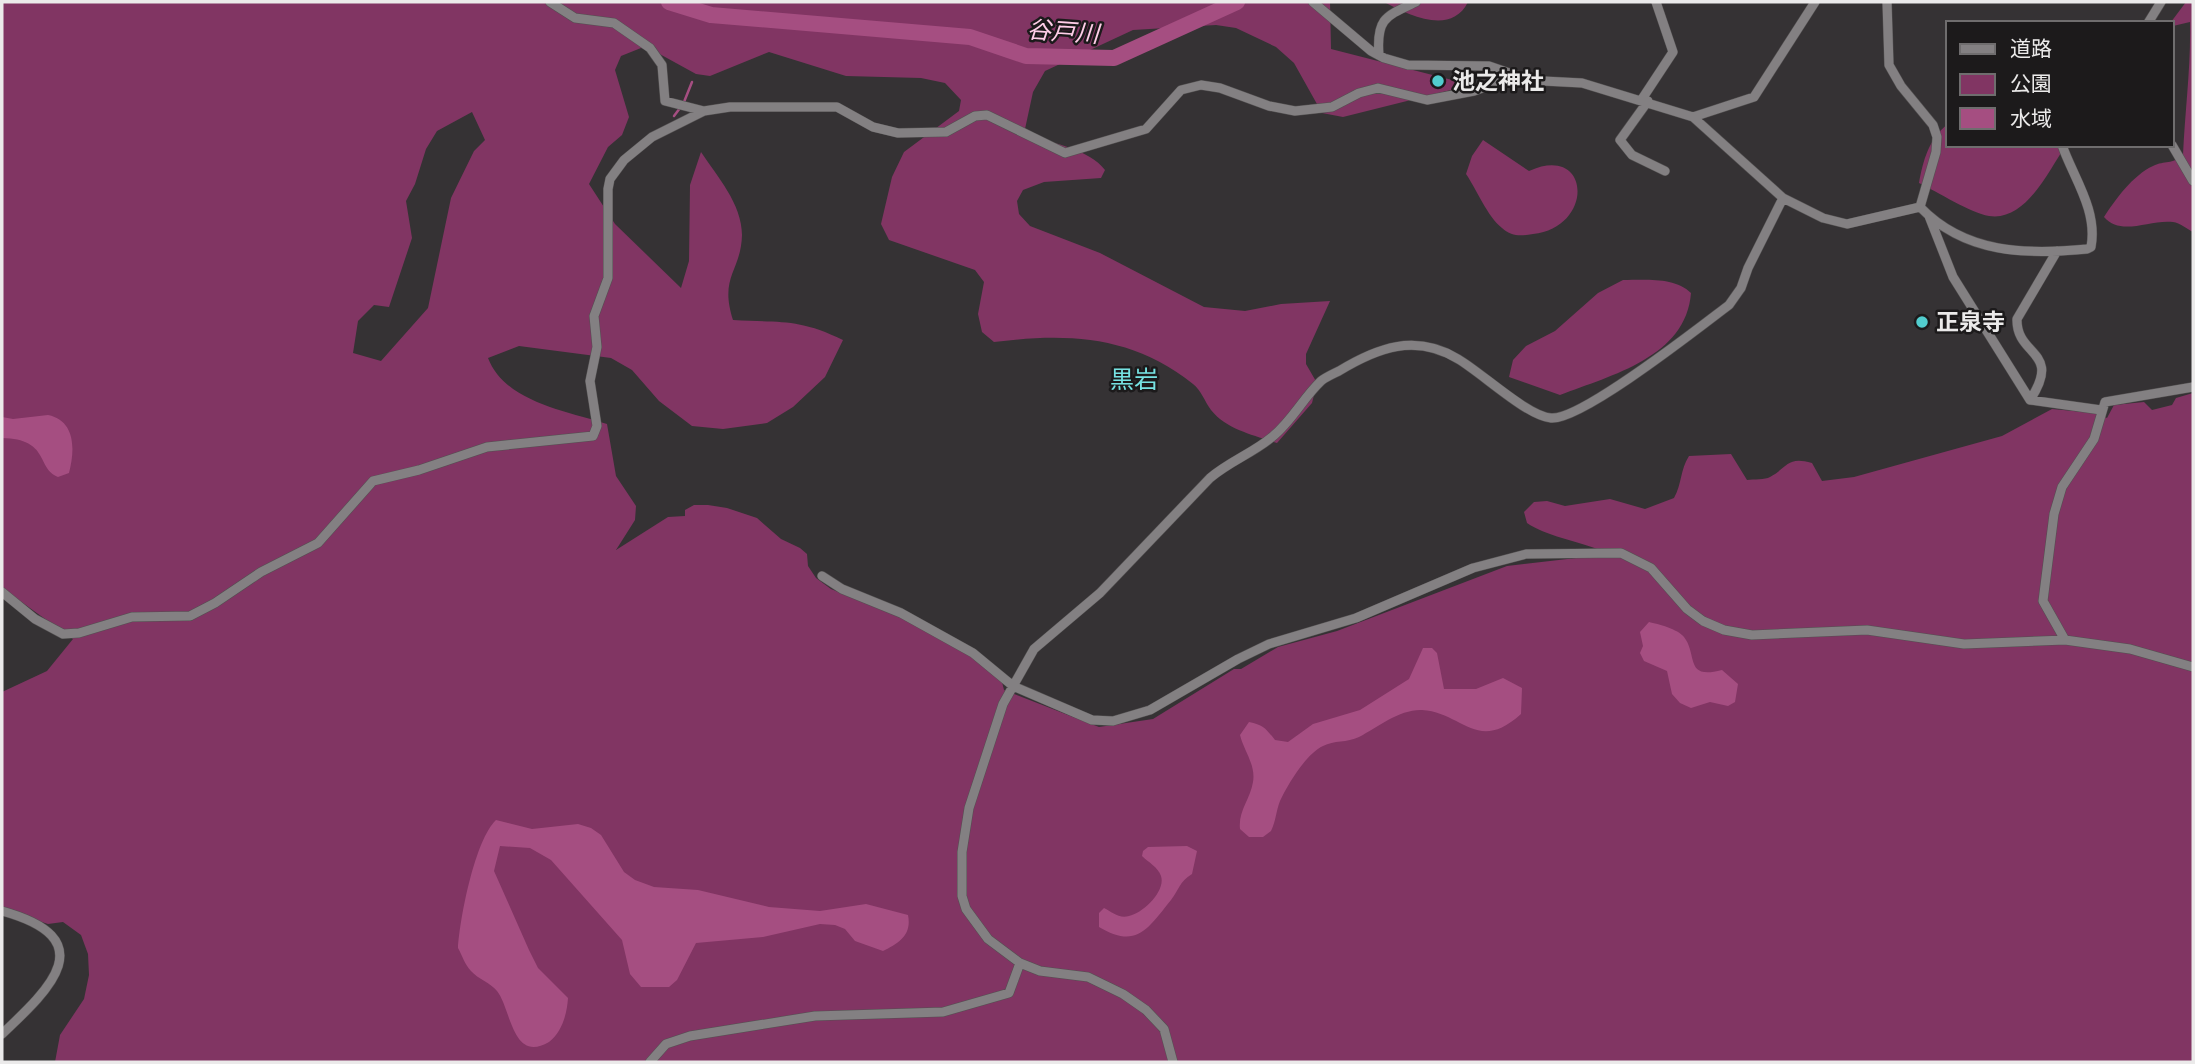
<svg xmlns="http://www.w3.org/2000/svg" width="2195" height="1064" viewBox="0 0 2195 1064" font-family="'Fira Sans','Noto Sans JP',sans-serif">
  <style>
    .green { fill: #813563; fill-rule: evenodd }
    .water { fill: #a54e81 }
    .lines { fill: none; stroke-linecap: round; stroke-linejoin: round }
    .stream { stroke: #a54e81; stroke-width: 2.5 }
    .river { stroke: #a54e81; stroke-width: 16 }
    .street-casing { stroke: #535051; stroke-width: 10 }
    .street { stroke: #838082; stroke-width: 9 }
    .poi-dot { fill: #52cdce; stroke: #1c1a1b; stroke-width: 2.5 }
    .labels { text-anchor: middle; dominant-baseline: central; stroke-width: 5; stroke-linejoin: round; paint-order: stroke }
    .poi-label { font-size: 23px; font-weight: bold; fill: #ebeaea; stroke: #1c1a1b; text-anchor: start }
    .water-label { font-size: 24px; font-style: italic; fill: #ffcee8; stroke: #1c1a1b }
    .neighbourhood-label { font-size: 24px; fill: #76e2e2; stroke: #1c1a1b }
  </style>
  <rect width="100%" height="100%" fill="#353234"/>
  <path class="green" d="M2 2H1330L1331 49 1456 81 1455 89 1343 117 1322 113 1294 63 1276 47 1236 28 1216 25 1133 30 1045 71 1033 92 1025 129 1030 135C1054 144 1089 149 1105 170L1101 178 1044 182 1023 190 1017 201 1019 214 1030 226 1100 253 1204 307 1245 311 1281 304 1330 301 1306 354V364L1317 383 1312 403 1277 443C1254 435 1227 430 1211 410 1205 402 1201 390 1193 384 1131 335 1068 333 994 342L982 332 978 314 984 282 975 270 889 240 881 224 892 177 904 152 959 111 961 100 945 83 921 78 846 76 769 52 710 76 696 74 656 52 641 48 621 56 615 70 629 117 622 135 608 147 589 184 615 224 681 288 689 261 690 185 701 152C717 176 742 204 742 235 741 272 719 276 733 320 781 323 798 318 843 340L825 377 793 407 767 423 723 429 692 426 659 401 632 370 611 358 519 346 488 358C505 402 566 411 607 424L616 476 636 506 635 520 616 550 668 517 685 516V510L694 505H708L727 508 757 518 781 539 800 548 807 554 808 566 816 578 831 589 892 613 977 660 1002 682 1004 690 1099 727 1153 719 1234 669H1241L1278 647 1337 631 1507 566 1602 555 1600 550C1579 542 1544 535 1527 523L1524 512 1534 502 1547 501 1565 506 1610 499 1645 509 1674 498C1682 484 1680 470 1689 456L1731 454 1747 480C1754 479 1765 480 1770 477 1788 467 1787 456 1812 463L1822 481 1854 477 2002 436 2052 409 2096 413 2107 418 2114 405 2144 402 2152 410 2172 405 2176 398 2193 393V1062H55L60 1035 84 999 89 975 88 954 81 935 63 922 48 924 2 909V692L47 671 73 639 2 588ZM472 112 485 140 474 151 451 198 428 308 381 361 353 353 358 321 374 305 389 307 412 238 406 201 415 184 426 149 437 131Z
    M1384 2H1468C1451 36 1409 15 1384 2Z
    M2186 2H2193V232C2187 229 2180 223 2173 222 2150 219 2121 237 2104 217 2115 200 2133 175 2153 166 2165 160 2172 165 2183 155 2185 110 2191 67 2190 22L2173 26 2171 22Z
    M1948 124V145H2066C2049 170 2026 222 1989 216 1970 213 1938 192 1919 183 1923 161 1929 138 1948 124Z
    M1483 140 1529 171C1591 143 1595 227 1533 234 1521 236 1512 237 1502 228 1487 216 1477 190 1466 174L1472 156Z
    M1623 280C1645 280 1675 277 1691 293 1686 357 1612 375 1560 395L1509 377 1513 360 1526 346 1555 331 1598 293Z"/>
  <path class="water" d="M48 415C76 421 75 450 69 473L58 477C36 468 50 439 2 438V417L13 419Z
    M1649 622C1658 624 1678 629 1684 637 1698 655 1684 680 1722 670L1738 684 1735 702 1728 706 1710 702 1691 708 1680 703 1672 694 1667 671 1644 661 1640 653 1643 646 1640 632Z
    M1423 648H1432L1437 653 1444 689H1476L1503 678 1522 688 1521 714C1477 754 1462 712 1422 710 1400 709 1378 727 1359 737 1347 743 1334 740 1323 746 1306 754 1288 784 1280 801 1276 811 1276 821 1271 831L1263 837H1249L1240 829C1238 811 1250 800 1253 782 1256 765 1244 751 1240 735L1249 722C1264 725 1266 729 1275 740L1288 742 1313 724 1360 710 1409 679Z
    M496 820 532 829 578 824 591 828 601 835 624 872 635 880 654 887 698 890 769 907 820 911 866 904 908 915C912 935 899 943 883 951L855 941 845 929 835 925 820 924 763 937 696 943 677 980 669 987H641L630 974 622 940 551 860 530 848 500 846 494 871 529 950 538 968 568 998C567 1014 562 1032 549 1042 512 1064 511 1008 497 991 491 983 478 979 471 971 465 965 462 955 458 948 460 917 475 840 496 820Z
    M1187 846 1197 851 1192 874C1179 882 1179 890 1171 900 1147 930 1136 949 1099 927V913L1104 908C1112 912 1119 919 1129 916 1143 913 1166 891 1161 876 1158 867 1148 862 1142 856L1143 851 1148 847Z"/>
  <g class="lines">
    <path class="stream" d="M684 102 692 82
      M674 116 680 108"/>
    <path class="river" d="M669 2 711 15 970 37 1026 56 1114 58 1237 2"/>
    <g class="street-casing">
      <path id="street" d="M550 2 575 18 614 23 650 48 662 65 665 101 704 111
        M1313 2 1371 51 1384 58 1408 65 1489 66 1521 77
        M2148 23 2161 2
        M1379 55C1376 18 1386 16 1416 2
        M1642 99 1673 52 1656 2
        M1648 101 1620 140 1632 155 1665 171
        M1693 117 1754 97 1815 2
        M2172 145 2193 181
        M1920 207C1965 254 2027 255 2087 249L2091 247C2098 210 2073 177 2062 145
        M1929 216 1953 277 2030 400
        M2057 251 2017 319C2016 357 2063 350 2030 400L2101 410
        M822 576 842 589 901 613 973 653 1013 686 1092 720 1113 721 1150 710 1238 659 1269 644 1356 618 1473 568 1526 554 1621 553 1651 568 1687 609 1703 621 1724 630 1752 635 1867 630 1964 644 2065 640 2130 649 2193 667
        M2 592 35 619 63 634 79 633 132 617 190 616 215 603 261 572 318 543 373 481 419 470 487 447 593 436 597 426 590 381 597 347 594 316 608 278V189L610 179 624 160 652 137 704 111 730 107H837L873 127 898 133 946 132 975 116 987 115 1065 153 1146 129 1181 90 1201 85 1220 88 1269 106 1295 111 1332 107 1359 93 1378 88 1427 100 1474 91 1507 79 1582 83 1693 117 1783 198 1823 218 1847 224 1920 207 1936 152 1937 137 1933 125 1901 86 1889 65 1887 2
        M2065 640 2043 601 2054 514 2062 487 2094 439 2105 402 2193 387
        M2 911C103 939 51 988 2 1034
        M650 1062 666 1044 690 1036 815 1016 943 1012 1009 993 1020 963
        M1173 1062 1164 1029 1146 1010 1123 994 1088 977 1040 971 1020 963 988 939 966 909 962 896V852L969 808 1003 704 1034 649 1100 593 1210 478C1230 461 1253 453 1272 437 1292 421 1303 398 1321 381 1326 377 1333 374 1339 371 1377 348 1415 333 1458 359 1482 373 1527 416 1551 418 1581 421 1701 326 1729 305L1741 288 1748 268 1783 198"/>
    </g>
    <use href="#street" class="street"/>
  </g>
  <g class="poi-dot">
    <circle cx="1438" cy="81" r="7"/>
    <circle cx="1922" cy="322" r="7"/>
  </g>
  <g class="labels">
    <g class="poi-label">
      <text x="1452" y="81">池之神社</text>
      <text x="1936" y="322">正泉寺</text>
    </g>
    <g class="water-label">
      <text transform="translate(1063 32) rotate(4)">谷戸川</text>
    </g>
    <g class="neighbourhood-label">
      <text x="1134" y="380">黒岩</text>
    </g>
  </g>
  <rect width="2195" height="1064" fill="none" stroke="#ebeaea" stroke-width="7"/>
  <rect x="1946" y="21" width="228" height="126" fill="#1c1a1b" stroke="#6f6d6e" stroke-width="2"/>
  <rect x="1960" y="44" width="35" height="10" fill="#838082" stroke="#6f6d6e" stroke-width="2"/>
  <text x="2010" y="56" font-size="21" fill="#ebeaea">道路</text>
  <rect x="1960" y="74" width="35" height="21" fill="#813563" stroke="#6f6d6e" stroke-width="2"/>
  <text x="2010" y="91" font-size="21" fill="#ebeaea">公園</text>
  <rect x="1960" y="108" width="35" height="21" fill="#a54e81" stroke="#6f6d6e" stroke-width="2"/>
  <text x="2010" y="126" font-size="21" fill="#ebeaea">水域</text>
</svg>
